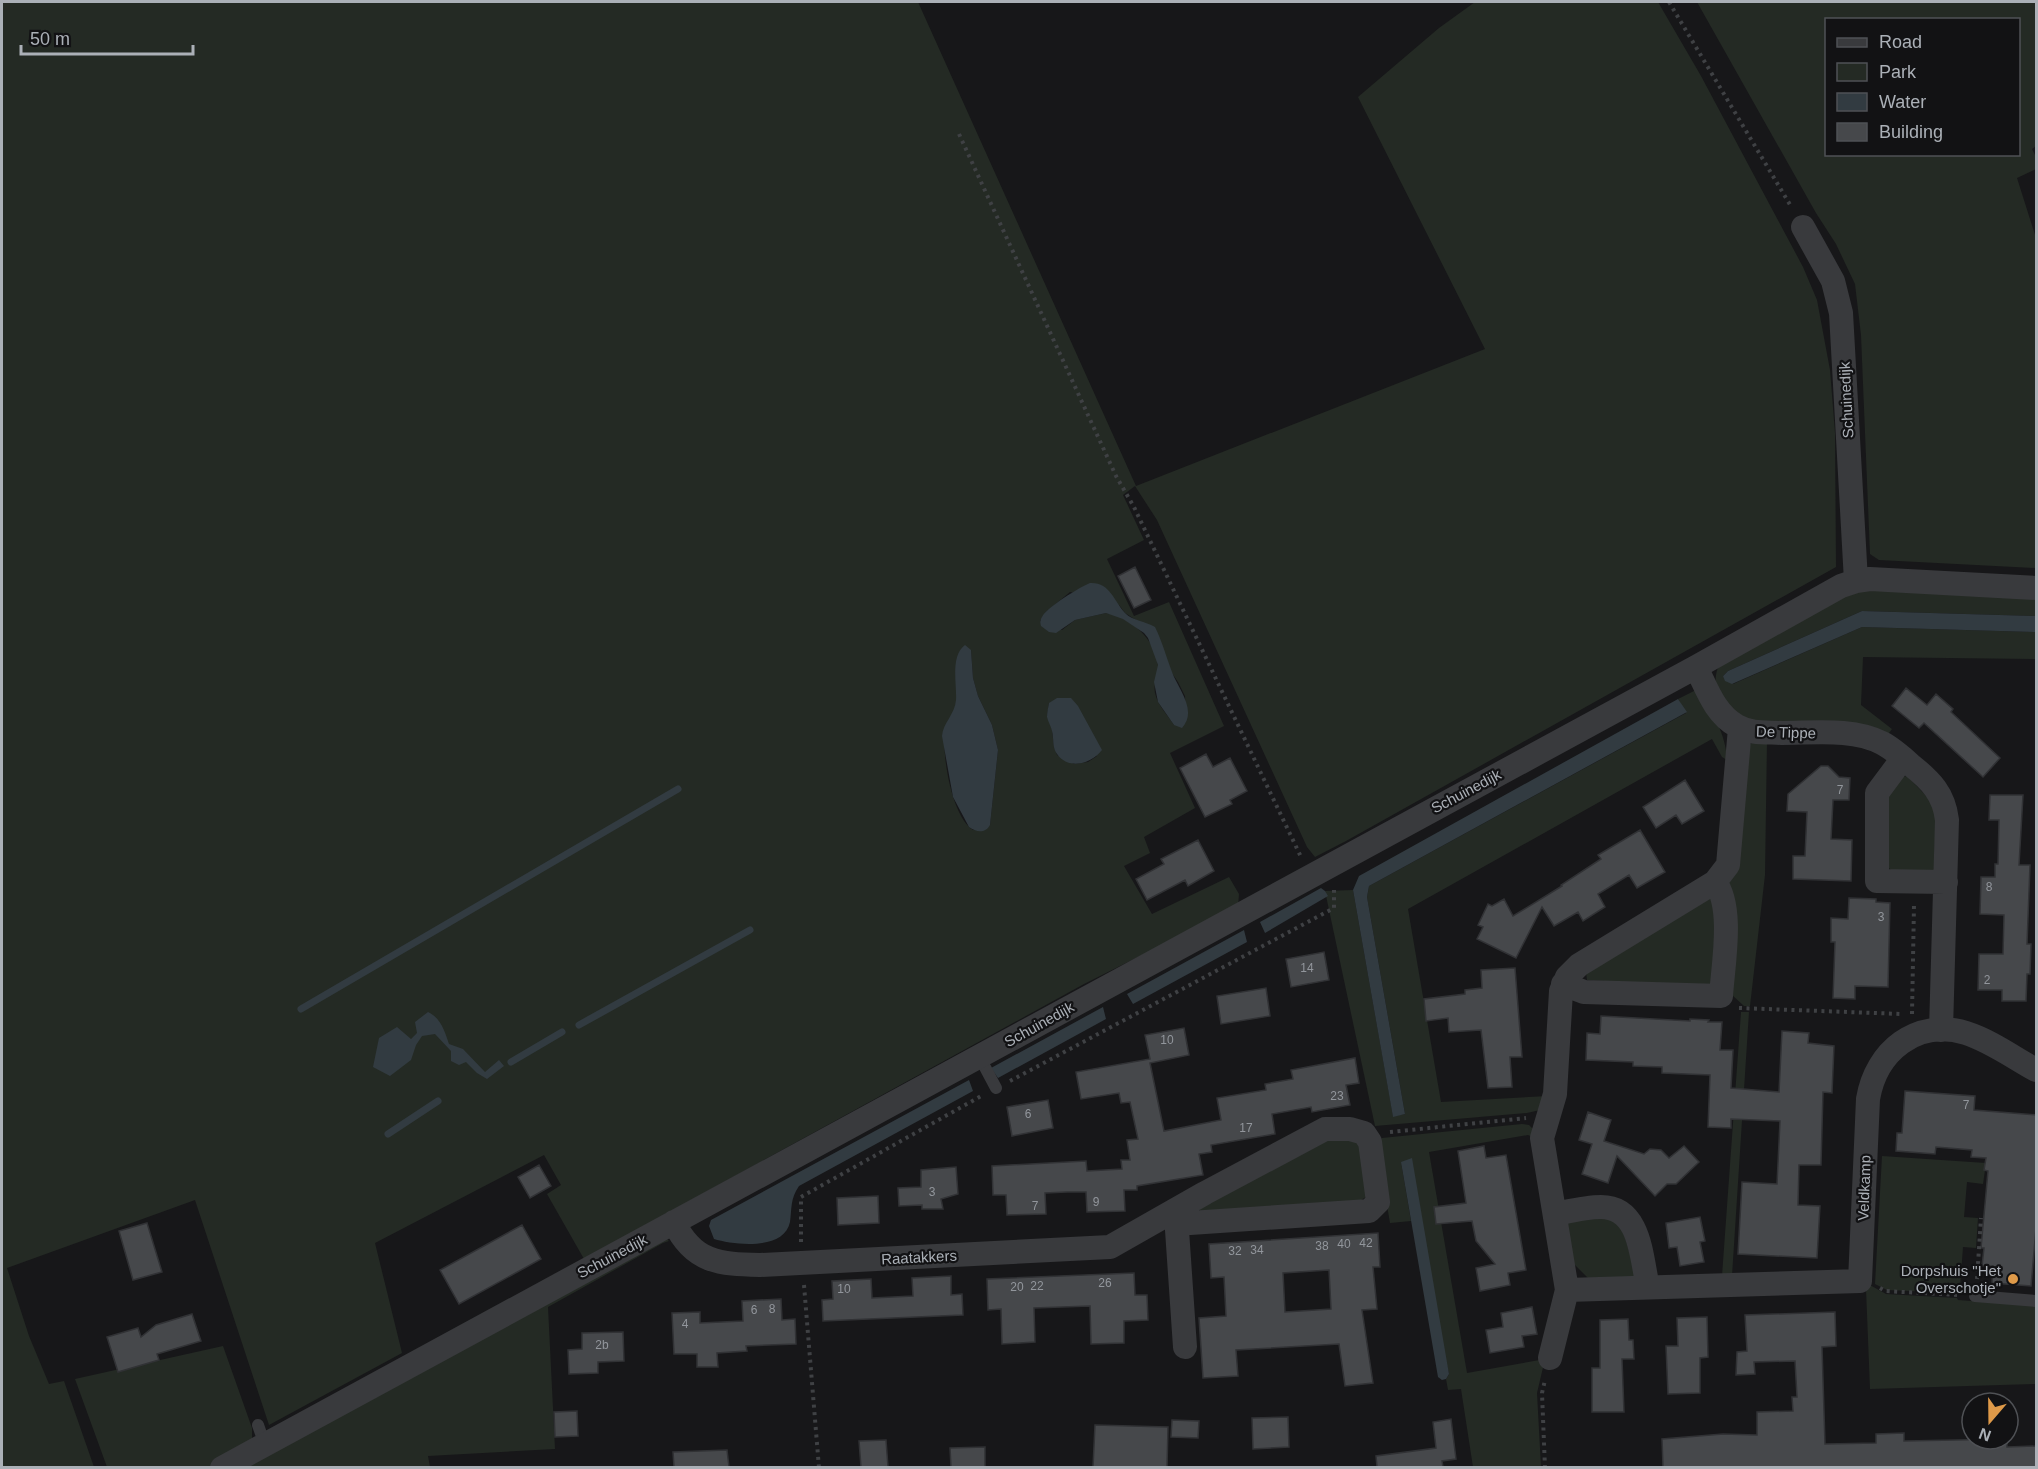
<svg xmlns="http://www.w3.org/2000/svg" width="2038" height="1469" viewBox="0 0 2038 1469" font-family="Arial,sans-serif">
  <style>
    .green { fill: #242a24; fill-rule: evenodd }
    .water { fill: #323b41 }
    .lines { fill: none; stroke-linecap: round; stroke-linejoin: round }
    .stream { stroke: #323b41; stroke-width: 7 }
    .building { fill: #46484b; stroke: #313235; stroke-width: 1.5; fill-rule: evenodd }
    .path { stroke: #3f4144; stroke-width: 4; stroke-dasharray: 3 4.5; stroke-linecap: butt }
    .lane { stroke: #393a3d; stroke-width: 12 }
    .street { stroke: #393a3d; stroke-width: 24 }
    .poi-dot { fill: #df9a49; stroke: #121214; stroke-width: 2 }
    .labels { text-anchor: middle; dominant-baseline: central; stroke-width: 4.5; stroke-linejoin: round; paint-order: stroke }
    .number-label { font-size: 12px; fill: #92969c }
    .street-label { font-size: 15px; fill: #abb0b7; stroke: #121214 }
    .poi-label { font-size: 15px; fill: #abb0b7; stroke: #121214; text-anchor: end }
  </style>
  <rect width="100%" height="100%" fill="#171719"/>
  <path class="green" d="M2 2H918L1136 486 1485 349 1358 97 1439 28 1475 2H1658L1701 76 1803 267 1817 300 1830 370 1835 433 1836 567 1346 841 1315 857 1307 847 1157 520 1135 486 1123 495 1144 540 1107 559 1134 616 1169 602 1224 726 1170 753 1195 808 1144 837 1150 853 1124 866 1152 914 1229 877 1239 894 1238 907 1084 984 584 1259 547 1194 561 1185 544 1155 375 1243 402 1353 269 1425 195 1200 7 1268 29 1336 49 1384 64 1381 94 1467 2 1468ZM1070 592 1119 605 1125 613 1136 620 1178 682 1185 696 1186 722 1174 725C1167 714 1158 706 1155 693 1153 683 1159 676 1158 666 1157 641 1130 616 1106 613L1075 620 1062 630 1040 621 1046 612ZM971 650 973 678 978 696 992 725 998 750 990 825 973 830C951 816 940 749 946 725 947 721 951 717 953 713 961 693 965 670 971 650ZM1049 703 1097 756 1088 762 1074 764 1057 755 1054 747 1052 729 1047 716Z
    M1697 2H2036V146L2032 149 2036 157V169L2017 178 2036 238V568L1879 560 1870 554 1861 335 1855 284 1836 244 1816 213ZM1826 20H2018V154H1826Z
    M1857 589 2036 594V616L1862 611 1728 671 1723 676 1733 684 1862 627 2036 632V659L1863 657 1861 705 1892 729 1886 737 1742 719C1723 697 1707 690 1721 660Z
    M1696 690C1712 710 1726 734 1727 760L1722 757 1712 739 1408 909 1441 1102 1548 1096 1540 1110 1527 1113 1375 1126 1325 891 1353 890 1393 1116 1405 1114 1367 897 1369 886 1686 713 1678 699Z
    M1767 740 1765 875 1750 1006H1744L1731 994 1729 879 1749 745 1753 742Z
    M1907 776 1936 806 1934 870 1929 873 1893 872 1889 868 1886 796 1902 777Z
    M1708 897 1716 899 1712 987 1587 980 1586 972Z
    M1741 1012H1749L1732 1276H1722Z
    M1522 1124 1529 1125 1534 1130 1533 1137 1528 1135 1429 1152 1467 1373 1545 1359 1537 1393 1541 1467H1473L1461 1389 1448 1390 1446 1379 1449 1374 1401 1162 1411 1221 1390 1223 1377 1146 1382 1138Z
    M1325 1137 1359 1142 1366 1197 1355 1204 1200 1212 1199 1204Z
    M1882 1156 1986 1163 1983 1184 1967 1182 1964 1217 1978 1218 1976 1248 1963 1247 1960 1288H1956V1293L1887 1290 1875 1284Z
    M1619 1218 1637 1277 1588 1278 1573 1263 1567 1220Z
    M663 1235 669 1241 663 1243 548 1307 555 1449 428 1456 430 1467 238 1468Z
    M1868 1284 1886 1294 1957 1298 1958 1300 2036 1306V1384L1870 1389 1866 1289Z
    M223 1346 252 1428V1445L209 1467H107L75 1379Z"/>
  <path class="water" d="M1090 583C1110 582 1114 601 1125 613 1133 621 1145 621 1155 627 1162 641 1166 656 1172 672 1178 689 1198 710 1182 728L1174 725 1158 702 1154 682 1158 665 1148 638 1144 633 1123 619 1106 613 1075 620 1056 633 1049 632 1041 626C1040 623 1040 620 1042 617 1047 607 1080 587 1090 583Z
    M1862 611 2036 616V632L1862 627 1732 684 1725 681 1723 676 1728 671Z
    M965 645 971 650 973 678 978 696 992 725 998 750 990 825C985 834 976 832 969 827L953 797 942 736C943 723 955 714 956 700 957 684 950 656 965 645Z
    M1057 698H1071L1078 706 1102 750C1092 763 1069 771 1057 754 1052 748 1054 738 1052 731 1051 726 1048 722 1047 717 1047 713 1048 708 1049 703Z
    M1678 699 1687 712 1369 886 1367 897 1405 1114 1393 1117 1353 890 1359 876Z
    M1321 888 1325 891 1328 896 1265 933 1260 922Z
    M1244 930 1247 942 1133 1004 1127 994Z
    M1103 1007 1106 1019 998 1078 991 1068Z
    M428 1012C441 1018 445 1032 449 1044L463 1049 485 1072 499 1060 504 1066 487 1079 477 1073 466 1062 459 1065 451 1061V1051L435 1034 422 1036 416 1045 411 1060 390 1076 373 1067 379 1038 397 1027 411 1039 417 1033 415 1022Z
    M969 1080 973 1091 799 1186C790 1199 792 1208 790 1222 784 1251 734 1245 714 1239L709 1226 711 1220Z
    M1412 1158 1449 1374 1446 1379 1442 1380 1438 1377 1401 1162Z"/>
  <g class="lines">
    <path class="stream" d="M301 1009 678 789
      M579 1025 750 930
      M511 1062 562 1032
      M388 1134 438 1101"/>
  </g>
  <path class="building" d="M1135 567 1151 600 1134 608 1118 576Z
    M1906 688 1927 705 1936 694 1953 709 1951 712 2000 758 1983 777 1924 723 1919 728 1892 706Z
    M1206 754 1213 767 1230 758 1247 791 1230 800 1232 804 1205 817 1180 768Z
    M1821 766H1828L1839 777 1850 778 1849 800H1833L1831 839 1852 840 1851 881 1793 879V856H1805L1807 812 1787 811 1788 794Z
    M1685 780 1704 811 1682 824 1676 815 1656 828 1643 807Z
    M1990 795H2023L2019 865H2030L2027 944H2031L2030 974H2027L2026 1001H2002V990H1978L1979 954H2003L2004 915 1980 914 1981 877H1995V864H1998L1999 820H1989Z
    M1640 830 1665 872 1637 888 1629 875 1598 894 1605 907 1583 921 1578 912 1554 926 1542 907 1516 958 1477 939 1483 927 1478 925 1488 904 1492 906 1504 899 1513 916 1562 886 1561 885 1601 859 1598 855Z
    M1198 840 1214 871 1188 886 1185 880 1147 900 1136 879 1164 864 1161 859Z
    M1849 898 1876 899V902L1890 903 1888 987 1855 986V999L1833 998 1835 942H1831V918L1848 919Z
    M1324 952 1329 980 1291 987 1286 959Z
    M1515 968 1522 1057H1510L1512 1087 1488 1088 1481 1030 1449 1032 1448 1018 1426 1021 1424 999 1465 994V990L1482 988 1481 970Z
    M1266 988 1270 1016 1221 1024 1217 996Z
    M1601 1016 1690 1021V1019L1709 1020 1708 1022H1722L1720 1050H1733L1731 1088 1779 1092 1782 1031 1809 1033 1808 1043 1834 1046 1832 1093 1823 1092 1821 1165H1799L1798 1205 1820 1206 1817 1258 1738 1254 1742 1182 1777 1184 1780 1121 1731 1119V1128L1708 1127 1710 1075 1662 1073V1067L1633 1066V1062L1586 1060 1587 1033 1600 1034Z
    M1184 1028 1189 1055 1150 1063 1164 1131 1221 1120 1217 1098 1266 1090 1265 1084 1293 1079 1291 1070 1355 1058 1359 1083 1346 1085 1350 1105 1312 1112 1311 1107 1272 1114 1275 1134 1211 1145 1212 1152 1199 1154 1203 1175 1137 1186V1190H1124L1125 1211 1087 1212 1086 1192H1067L1045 1193 1046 1214 1007 1215 1006 1195H993L992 1166 1086 1161 1087 1171 1122 1169 1121 1160H1130L1127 1140 1138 1139 1130 1102 1121 1103 1119 1093 1081 1099 1076 1072 1150 1059 1145 1035Z
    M1905 1091 1975 1096 1974 1110 2037 1115V1217L2031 1286 1992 1283 1993 1266H1982L1984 1248H1981L1988 1171 1984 1170 1986 1158 1971 1157 1972 1150 1936 1147 1935 1154 1896 1151 1897 1133H1902Z
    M1048 1100 1053 1128 1012 1136 1007 1107Z
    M1588 1112 1611 1120 1604 1141 1644 1154 1650 1149 1661 1150 1669 1158 1684 1146 1699 1162 1676 1184H1667L1655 1196 1617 1156 1608 1183 1582 1174 1592 1144 1579 1140Z
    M1484 1146 1486 1158 1506 1155 1526 1270 1508 1273 1510 1285 1480 1291 1476 1268 1495 1264 1476 1241 1472 1221 1436 1224 1434 1207 1466 1203 1458 1151Z
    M539 1165 551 1186 530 1198 518 1177Z
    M956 1167 958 1194 941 1199 943 1209H922V1205L899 1206 898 1188 921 1187V1170Z
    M878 1196 879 1223 838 1225 837 1198Z
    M1700 1217 1705 1241 1700 1242 1704 1262 1680 1266 1677 1247 1669 1248 1666 1223Z
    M147 1223 162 1272 133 1280 119 1231Z
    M522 1225 541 1259 459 1304 440 1270Z
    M1378 1233 1380 1267H1373L1377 1309 1362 1310 1373 1383 1345 1386 1339 1344 1236 1350 1238 1376 1203 1378 1199 1318 1226 1316 1224 1277 1211 1278 1209 1244ZM1329 1270 1331 1309 1285 1312 1283 1273Z
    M1134 1273 1135 1295H1147L1148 1320 1124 1321V1343L1091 1344 1090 1306 1034 1308 1035 1342 1002 1344 1001 1309 988 1310 987 1279Z
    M951 1276V1295L962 1294 963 1315 823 1321 822 1300 833 1299 832 1281 871 1279 872 1298 913 1296 912 1278Z
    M781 1299 782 1320 795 1319 796 1344 746 1346 747 1351 717 1353 718 1367H697V1354H674L672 1313 700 1312V1323L743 1321 742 1301Z
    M1532 1307 1537 1334 1522 1336 1524 1347 1490 1353 1486 1330 1503 1327 1501 1313Z
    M1835 1312 1836 1346 1822 1347 1825 1444 1876 1443V1434L1904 1433V1441L2007 1439V1447L2037 1446V1467H1663L1662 1439 1723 1434 1757 1435V1412L1793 1411 1792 1397H1797L1795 1361 1754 1362 1755 1374 1736 1375 1737 1352 1747 1351 1745 1315Z
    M192 1314 201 1341 157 1354 159 1360 118 1372 107 1337 138 1328 141 1337 156 1325Z
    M1707 1317 1708 1357 1700 1358V1393L1668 1394 1666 1346H1678L1677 1318Z
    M1628 1319 1629 1340H1633L1634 1359H1622L1624 1412H1592V1368H1600V1320Z
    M623 1332 624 1361 598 1362V1373L569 1374 568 1350 582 1349V1333Z
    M577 1411 578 1436 555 1437 554 1412Z
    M1288 1417 1289 1447 1253 1449 1252 1418Z
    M1451 1419 1456 1459 1442 1461 1443 1467H1377L1376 1456 1436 1448 1433 1422Z
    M1172 1420 1199 1421 1198 1438 1171 1437Z
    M1095 1425 1168 1427 1167 1467H1093Z
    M886 1440 888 1467H861L859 1441Z
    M985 1447V1467H951L950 1448Z
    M727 1450 729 1467H674L673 1452Z"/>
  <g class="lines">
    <path class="path" d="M1669 2 1792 208
      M959 134 1116 476 1134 507 1301 857
      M1739 1008 1902 1014
      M1912 1014 1914 905
      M1010 1081 1334 908V890
      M1390 1132 1526 1118
      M801 1242V1197L983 1095
      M1977 1279 1981 1218
      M804 1285 819 1468
      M1880 1288 1885 1291 1959 1295
      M1545 1468 1542 1393 1545 1380"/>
    <path class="lane" d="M979 1056 996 1088
      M1975 1296 2036 1301
      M258 1425 265 1445"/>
    <path class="street" d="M1803 227 1833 281 1841 313 1856 581
      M1696 667C1707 689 1715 714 1737 726 1751 734 1767 732 1782 733 1814 733 1853 728 1882 743 1892 748 1902 757 1911 765 1931 781 1944 794 1947 820L1941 1030
      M1903 758 1877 793V881L1946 882
      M1563 984 1584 992 1721 996C1723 965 1734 907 1715 882
      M1555 1214C1570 1211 1586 1207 1601 1207 1641 1207 1641 1258 1648 1287
      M1183 1218 1177 1230 1185 1347
      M674 1222C693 1263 720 1264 760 1265L1110 1247 1205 1193 1325 1129H1350L1364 1133 1370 1142 1378 1202 1369 1211 1190 1223 1173 1212
      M1567 1290 1860 1281 1868 1099C1876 1051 1917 1018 1966 1033 1991 1041 2014 1058 2036 1070
      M1550 1358 1567 1290 1542 1138 1555 1094 1561 991 1567 977 1579 965 1715 882 1728 865 1740 728
      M222 1468 1696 667 1841 586 1856 581 1870 579 2036 588"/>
  </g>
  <circle class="poi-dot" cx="2013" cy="1279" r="6"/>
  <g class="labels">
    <g class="number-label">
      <text x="1840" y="790">7</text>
      <text x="1989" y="887">8</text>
      <text x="1881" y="917">3</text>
      <text x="1307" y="968">14</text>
      <text x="1987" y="980">2</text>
      <text x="1167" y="1040">10</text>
      <text x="1337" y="1096">23</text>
      <text x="1966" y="1105">7</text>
      <text x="1028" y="1114">6</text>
      <text x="1246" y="1128">17</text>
      <text x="932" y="1192">3</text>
      <text x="1096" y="1202">9</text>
      <text x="1035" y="1206">7</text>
      <text x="1366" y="1243">42</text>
      <text x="1344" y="1244">40</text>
      <text x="1322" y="1246">38</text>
      <text x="1257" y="1250">34</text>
      <text x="1235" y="1251">32</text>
      <text x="1105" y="1283">26</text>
      <text x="1037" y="1286">22</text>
      <text x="1017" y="1287">20</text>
      <text x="844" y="1289">10</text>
      <text x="772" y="1309">8</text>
      <text x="754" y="1310">6</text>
      <text x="685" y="1324">4</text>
      <text x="602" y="1345">2b</text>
    </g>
    <g class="street-label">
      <text transform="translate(1846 400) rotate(-93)">Schuinedijk</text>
      <text transform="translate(1786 732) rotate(2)">De Tippe</text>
      <text transform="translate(1466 791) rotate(-28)">Schuinedijk</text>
      <text transform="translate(1039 1024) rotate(-29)">Schuinedijk</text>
      <text transform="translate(1864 1188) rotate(-88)">Veldkamp</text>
      <text transform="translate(612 1256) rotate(-28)">Schuinedijk</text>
      <text transform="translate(919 1257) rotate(-3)">Raatakkers</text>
    </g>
    <g class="poi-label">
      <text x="2001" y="1270">Dorpshuis "Het<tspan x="2001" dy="17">Overschotje"</tspan></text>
    </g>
  </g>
  <rect width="2038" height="1469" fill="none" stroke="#abb0b7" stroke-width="6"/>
  <rect x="1825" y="18" width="195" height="138" fill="#121214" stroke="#4f5155" stroke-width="1.5"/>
  <rect x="1837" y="38" width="30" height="9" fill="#393a3d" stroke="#4f5155" stroke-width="1.5"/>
  <text x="1879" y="48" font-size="18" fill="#abb0b7">Road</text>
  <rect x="1837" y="63" width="30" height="18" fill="#242a24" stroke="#4f5155" stroke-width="1.5"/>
  <text x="1879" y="78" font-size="18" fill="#abb0b7">Park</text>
  <rect x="1837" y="93" width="30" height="18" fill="#323b41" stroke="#4f5155" stroke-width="1.5"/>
  <text x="1879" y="108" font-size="18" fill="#abb0b7">Water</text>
  <rect x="1837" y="123" width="30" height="18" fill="#46484b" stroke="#4f5155" stroke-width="1.5"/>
  <text x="1879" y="138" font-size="18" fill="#abb0b7">Building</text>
  <g transform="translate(1990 1421) rotate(200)"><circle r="28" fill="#121214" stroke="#4f5155" stroke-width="1.5"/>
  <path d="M0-4.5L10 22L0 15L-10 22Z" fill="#df9a49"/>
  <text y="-9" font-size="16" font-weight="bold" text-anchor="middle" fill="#abb0b7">N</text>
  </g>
  <path d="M21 45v9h172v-9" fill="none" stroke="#abb0b7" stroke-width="3"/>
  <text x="30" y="45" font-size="18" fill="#abb0b7" stroke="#121214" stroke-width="4.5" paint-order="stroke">50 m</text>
</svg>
